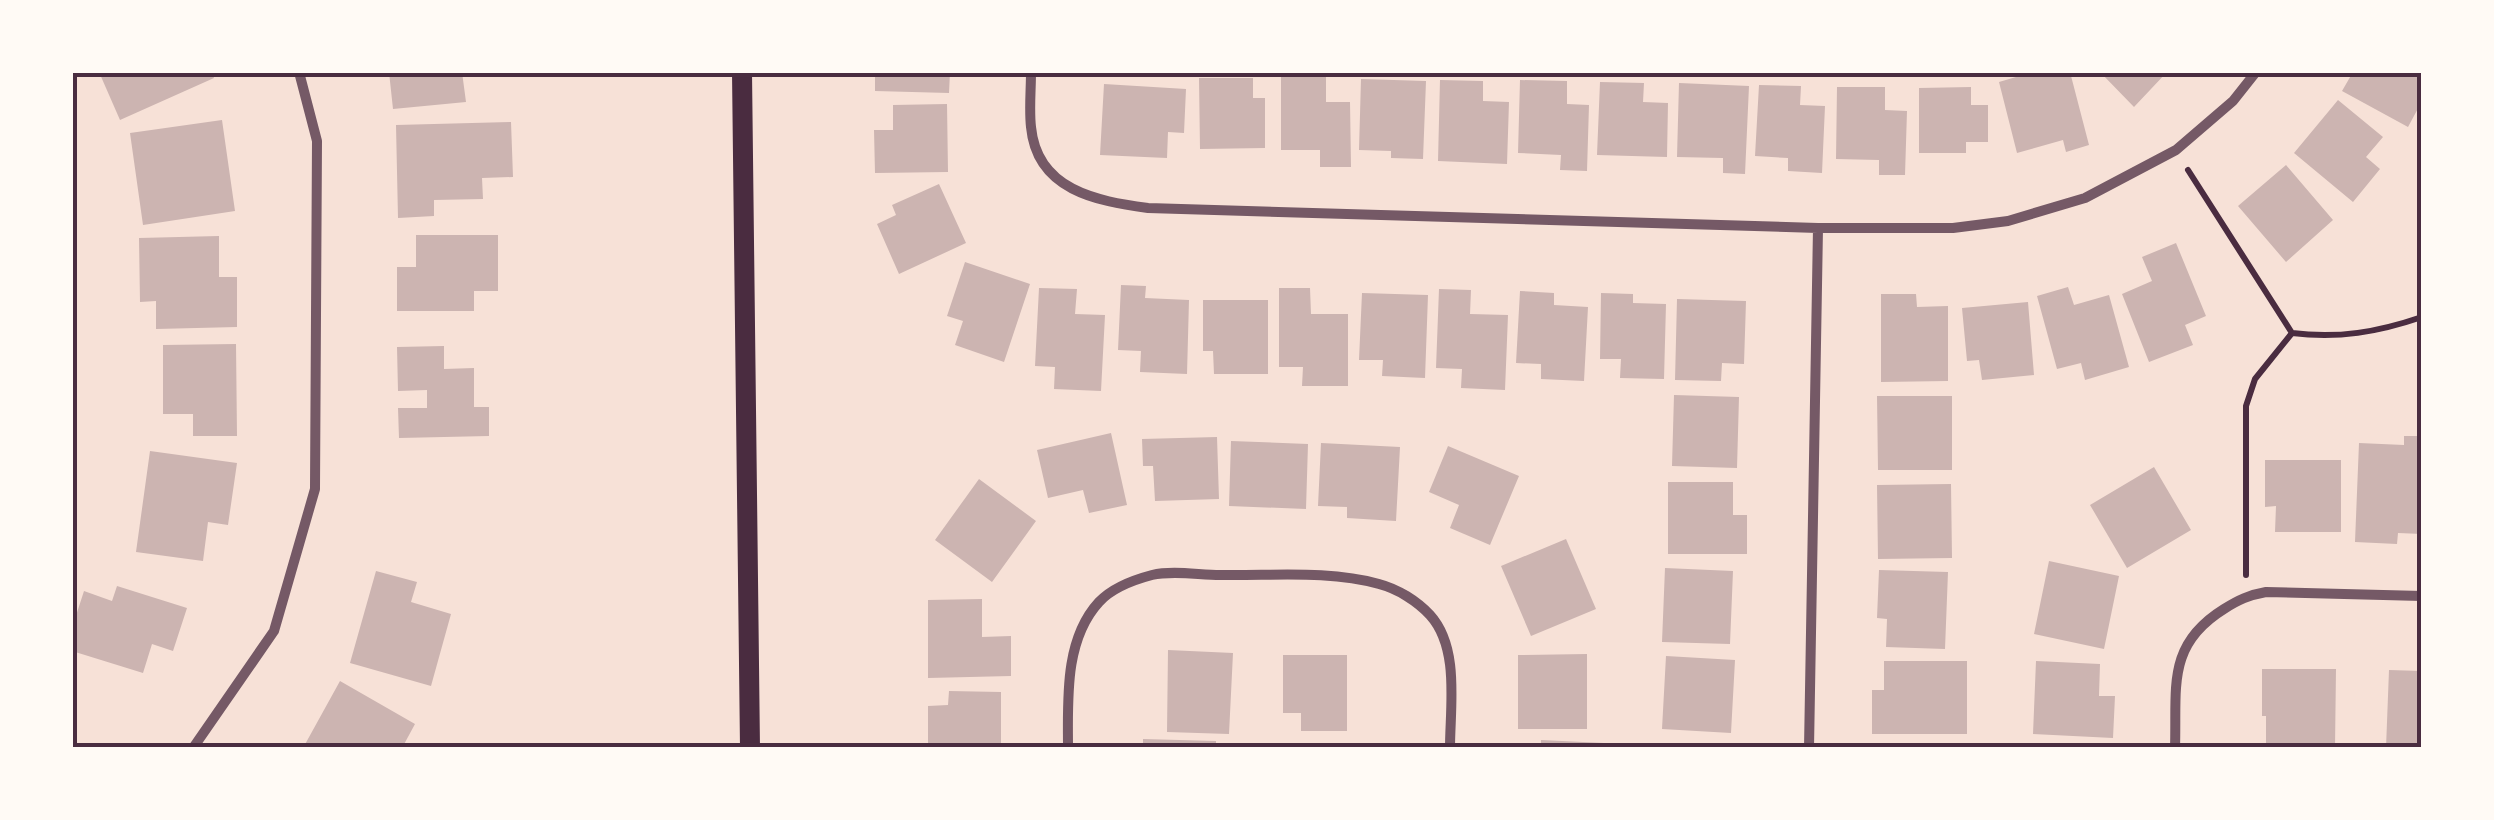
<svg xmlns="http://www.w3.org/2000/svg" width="2494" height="820" viewBox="0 0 2494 820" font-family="Cabin,sans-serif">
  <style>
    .building { fill: #ccb4b1 }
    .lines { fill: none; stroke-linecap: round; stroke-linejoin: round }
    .path { stroke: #4a2c40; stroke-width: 6 }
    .minor { stroke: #755966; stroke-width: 10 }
    .secondary { stroke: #4a2c40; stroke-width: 20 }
    .neatline { fill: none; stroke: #4a2c40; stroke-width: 4 }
  </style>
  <rect width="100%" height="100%" fill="#f7e1d7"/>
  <path class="building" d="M99 72H212L214 78 120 120Z
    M389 72H462L466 102 393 109Z
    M875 72H950L949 93 875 91Z
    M2033 72H2070L2089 145 2066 152 2063 140 2017 153 1999 82Z
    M2100 72H2167L2134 107Z
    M2353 72H2422V101L2408 127 2342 91Z
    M1281 77H1326V102H1350L1351 167H1320V150H1281Z
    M1199 78H1253V98H1265V148L1200 149Z
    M1361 79 1426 81 1423 159 1391 158V151L1359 150Z
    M1440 80 1483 81V101L1509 102 1507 164 1438 161Z
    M1520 80 1567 81V104L1589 105 1587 171 1560 170 1561 155 1518 153Z
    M1600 82 1644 83 1643 102 1668 103 1667 157 1597 155Z
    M1679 83 1749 86 1745 174 1723 173V158L1677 157Z
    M1104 84 1186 89 1184 133 1168 132 1167 158 1100 155Z
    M1759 85 1801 86 1800 105 1825 106 1822 173 1788 171V158L1755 156Z
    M1837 87H1885V110L1907 111 1905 175H1879V160L1836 159Z
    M1971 87V105H1988V142H1966V153H1919V88Z
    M2338 100 2383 137 2366 157 2380 169 2353 202 2294 153Z
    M947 104 948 172 875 173 874 130H893V105Z
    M222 120 235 211 143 225 130 133Z
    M511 122 513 177 482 178 483 199 434 200V216L398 218 396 125Z
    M2286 165 2333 220 2286 262 2238 206Z
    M939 184 966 243 899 274 877 224 896 215 892 205Z
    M416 235H498V291H474V311H397V267H416Z
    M219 236V277H237V327L156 329V301L140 302 139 238Z
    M2176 243 2206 316 2185 325 2193 345 2149 362 2122 294 2152 281 2142 257Z
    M965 262 1030 284 1004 362 955 345 963 321 947 316Z
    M1121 285 1146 286 1145 298 1189 300 1187 374 1140 372 1141 351 1118 350Z
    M2068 287 2074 305 2109 295 2129 367 2085 380 2081 363 2057 369 2037 296Z
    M1039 288 1077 289 1075 314 1105 315 1101 391 1054 389 1055 367 1035 366Z
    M1279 288H1310L1311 314H1348V386H1302L1303 367H1279Z
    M1439 289 1471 290 1470 314 1508 315 1505 390 1461 388 1462 369 1436 368Z
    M1520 291 1554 293V305L1588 307 1584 381 1541 379V364L1516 363Z
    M1362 293 1428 295 1425 378 1382 376 1383 360H1359Z
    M1601 293 1633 294V303L1666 304 1664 379 1620 378 1621 359H1600Z
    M1881 294H1916L1917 307 1948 306V381L1881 382Z
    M1677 299 1746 301 1744 364 1722 363 1721 381 1675 380Z
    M1203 300H1268V374H1214L1213 351H1203Z
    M2028 302 2034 375 1982 380 1979 360 1967 361 1962 308Z
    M236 344 237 436H193V414H163V345Z
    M444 346V369L474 368V407H489V436L399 438 398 408H427V390L398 391 397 347Z
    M1674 395 1739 397 1737 468 1672 466Z
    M1877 396H1952V470H1878Z
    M1111 433 1127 505 1089 513 1083 490 1048 498 1037 450Z
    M2404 436H2422V534L2398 533 2397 544 2355 542 2359 443 2404 445Z
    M1217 437 1219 499 1155 501 1153 466H1143L1142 439Z
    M1231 441 1308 444 1306 509 1229 506Z
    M1321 443 1400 447 1396 521 1347 518V507L1318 506Z
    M1448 446 1519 476 1490 545 1450 528 1459 505 1429 492Z
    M150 451 237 463 228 525 208 522 203 561 136 552Z
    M2265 460H2341V532H2275L2276 506 2265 507Z
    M2154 467 2191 530 2127 568 2090 505Z
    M979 479 1036 521 992 582 935 540Z
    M1668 482H1733V515H1747V554H1668Z
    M1951 484 1952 558 1878 559 1877 485Z
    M1566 539 1596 609 1531 636 1501 566Z
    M2049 561 2119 576 2104 649 2034 634Z
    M1665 568 1733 571 1730 644 1662 642Z
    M1879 570 1948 572 1945 649 1886 647 1887 619 1877 618Z
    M376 571 417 582 411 602 451 614 431 686 350 663Z
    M117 586 187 608 173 651 152 644 143 673 72 651V628L84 591 112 601Z
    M982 599V637L1011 636V676L928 678V600Z
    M1168 650 1233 653 1229 734 1167 732Z
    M1587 654V729H1518V655Z
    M1283 655H1347V731H1301V713H1283Z
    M1666 656 1735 660 1731 733 1662 729Z
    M1884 661H1967V734H1872V690H1884Z
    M2036 661 2100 664 2099 696H2115L2113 738 2033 734Z
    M2262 669H2336L2335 747H2266V716H2262Z
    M2389 670 2422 671V748H2386Z
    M340 681 415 724 402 748H303Z
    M949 691 1001 692V748H928V706L948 705Z
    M1143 739 1216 741V748H1143Z
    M1541 740 1604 743V748H1541Z
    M1296 743H1365V748H1296Z"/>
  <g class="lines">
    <path class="path" d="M2188 170 2292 333
      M2246 575V406L2255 379 2292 333C2338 339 2378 332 2422 317"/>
    <path class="minor" d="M1031 72C1031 90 1029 110 1031 127 1037 190 1096 201 1148 208L1818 228H1953L2008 221 2085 198 2176 150 2233 101 2256 72
      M193 748 274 631 315 489 317 141 299 72
      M1068 748C1068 700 1064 640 1099 602 1112 588 1133 580 1152 575 1173 570 1199 575 1220 575 1272 576 1329 570 1379 584 1398 589 1417 601 1430 615 1460 648 1450 707 1450 748
      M1809 748 1818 228
      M2175 748C2177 687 2166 645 2224 609 2238 600 2249 595 2266 592L2422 596"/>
    <path class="secondary" d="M742 72 750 748"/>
  </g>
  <rect width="2494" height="820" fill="none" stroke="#fffaf5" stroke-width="150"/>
  <rect x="75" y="75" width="2344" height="670" class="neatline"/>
</svg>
